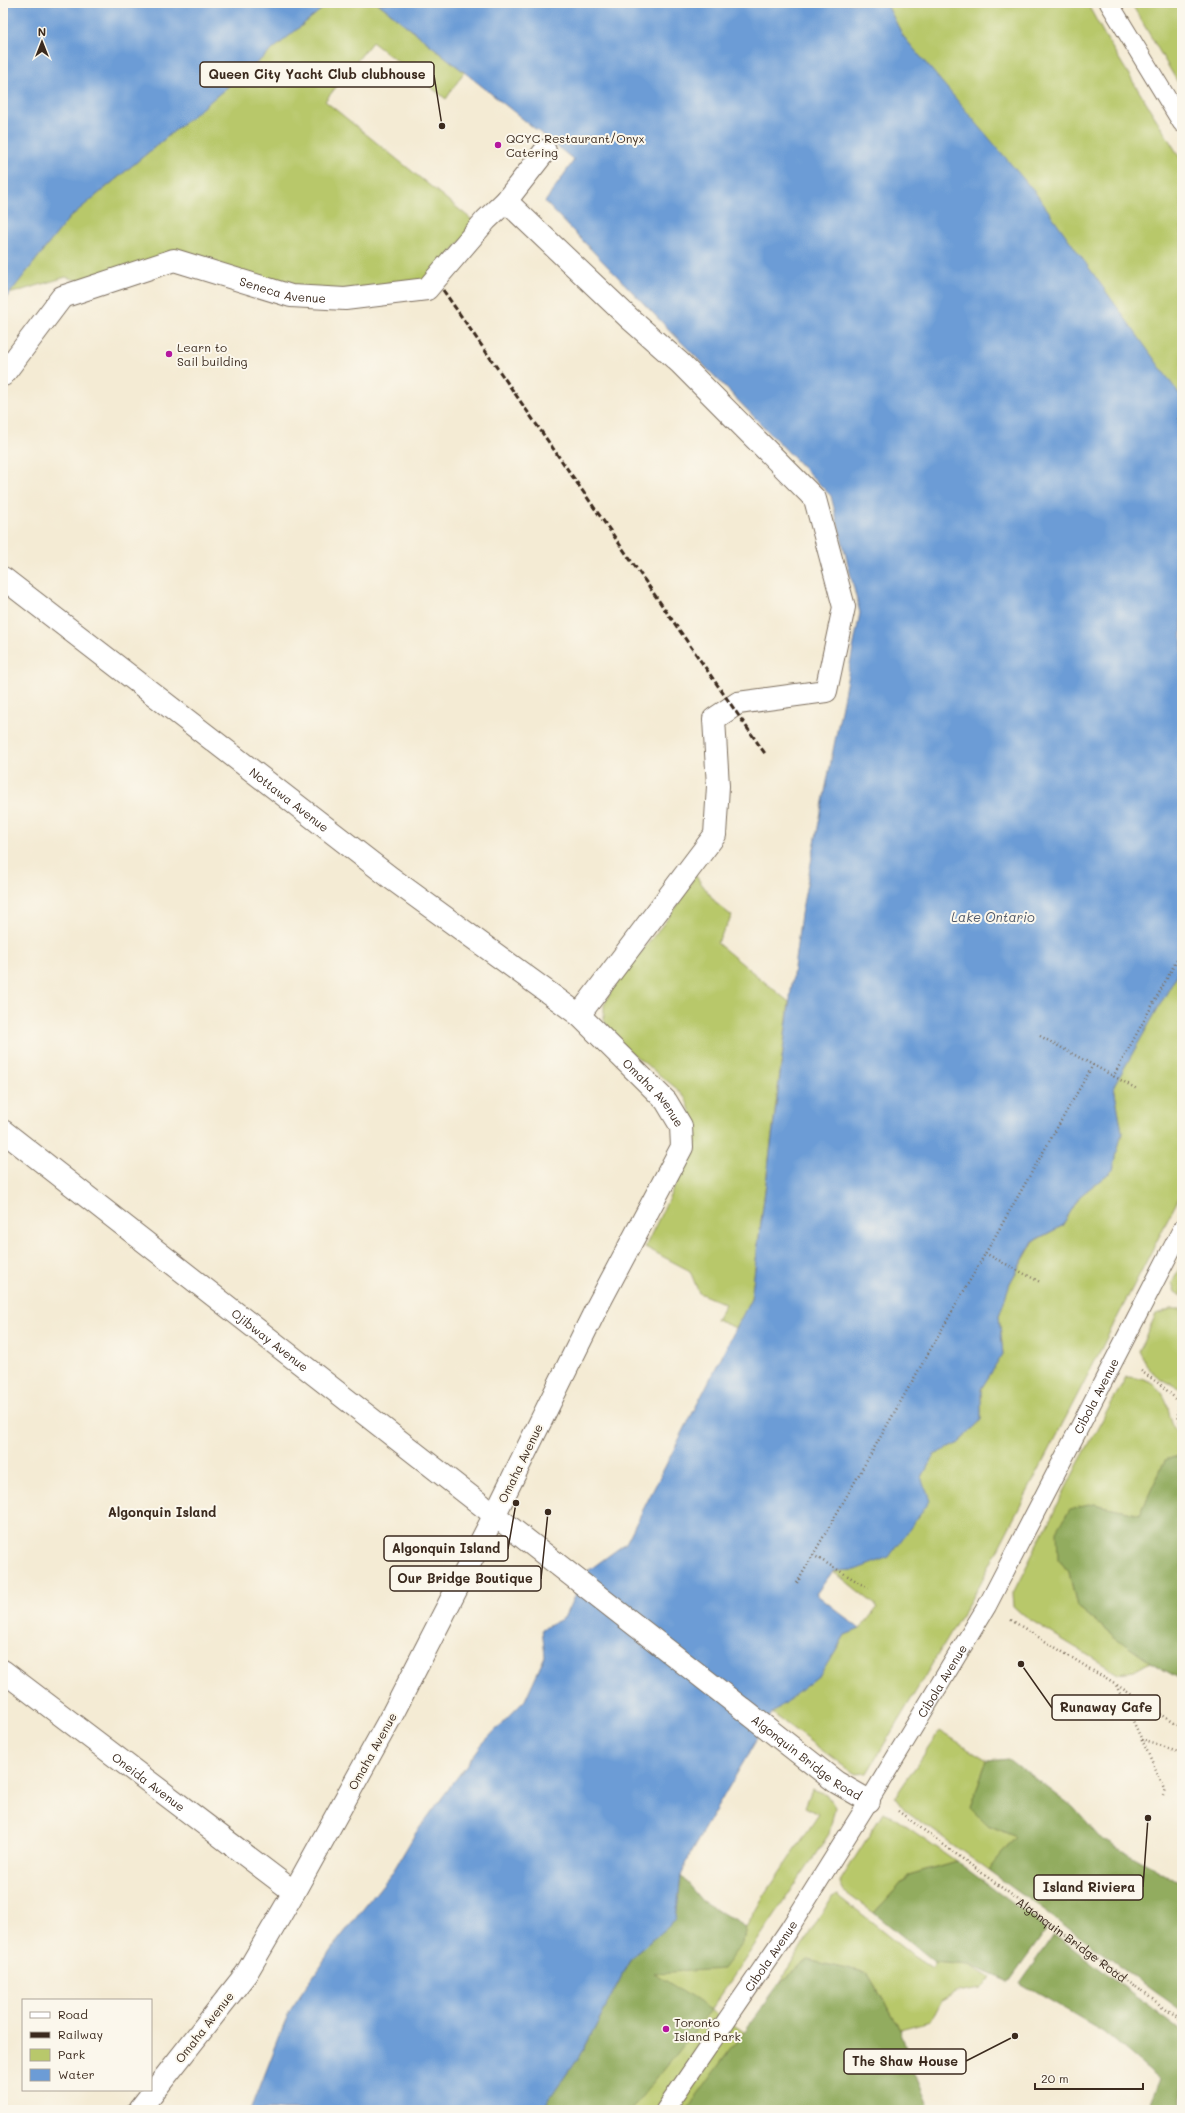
<svg xmlns="http://www.w3.org/2000/svg" width="1185" height="2113" viewBox="0 0 1185 2113" font-family="Mali,sans-serif">
  <style>
    .green { fill: #b8c86b; stroke: #7a7944 }
    .forest { fill: #92ac5f; stroke: #666b3e }
    .water { fill: #6c9cd6; stroke: #54637a }
    .lines { fill: none; stroke-linecap: round; stroke-linejoin: round }
    .service-casing { stroke: #7c6e5e; stroke-width: 20 }
    .minor-casing { stroke: #7c6e5e; stroke-width: 24 }
    .path { stroke: #7c6e5e; stroke-width: 2.5; stroke-dasharray: 1 3; stroke-linecap: butt }
    .service { stroke: #fff; stroke-width: 18 }
    .minor { stroke: #fff; stroke-width: 22 }
    .rail { stroke: #3b2a1e; stroke-width: 3; stroke-dasharray: 6 3; stroke-linecap: butt }
    .poi-dot { fill: #b5179e; stroke: #fbf7ec; stroke-width: 1.5 }
    .labels { text-anchor: middle; dominant-baseline: central; stroke-width: 4; stroke-linejoin: round; paint-order: stroke }
    .poi-label { font-size: 12px; fill: #3b2a1e; stroke: #fbf7ec; text-anchor: start }
    .street-label { font-size: 12px; fill: #3b2a1e; stroke: #fbf7ec }
    .water-label { font-size: 13px; font-style: italic; fill: #4f5868; stroke: #fbf7ec }
    .neighbourhood-label { font-size: 13px; font-weight: bold; fill: #3b2a1e; stroke: #fbf7ec }
    .leader { fill: none; stroke: #3b2a1e; stroke-width: 1.5 }
    .callout-dot { fill: #3b2a1e; stroke: #fbf7ec; stroke-width: 1.5 }
    .callout { fill: #fbf7ec; stroke: #3b2a1e; stroke-width: 1.5 }
    .callout-label { font-size: 13px; text-anchor: middle; font-weight: bold; fill: #3b2a1e }
  </style>
  <rect width="100%" height="100%" fill="#fbf7ec"/>
  <filter id="ink" filterUnits="userSpaceOnUse"><feTurbulence type="fractalNoise" baseFrequency=".025" numOctaves="2"/><feDisplacementMap in="SourceGraphic" scale="8" xChannelSelector="R" yChannelSelector="G"/><feConvolveMatrix kernelMatrix="1 2 1 2 8 2 1 2 1" color-interpolation-filters="sRGB"/></filter>
  <filter id="wash" filterUnits="userSpaceOnUse"><feTurbulence type="fractalNoise" baseFrequency=".012" numOctaves="4" result="noise"/><feDisplacementMap in="SourceGraphic" scale="16" xChannelSelector="R" yChannelSelector="G"/><feGaussianBlur stdDeviation="0.9" result="paint"/><feColorMatrix in="noise" values="0 0 0 0 0 0 0 0 0 0 0 0 0 0 0 0 0 1.4 0 .05"/><feComposite in="paint" operator="in"/></filter>
  <g filter="url(#wash)">
    <rect width="100%" height="100%" fill="#f4ebd4"/>
    <path class="green" d="M329 3H378L464 72 446 99 372 42 325 101 476 223 426 283 293 294 199 263 91 285 66 277 9 294 69 218Z
      M886 3H1087L1105 36 1182 161V399L903 36Z
      M1131 3H1182V89L1177 81Z
      M695 875 717 904 732 916 717 943 789 1002 751 1299 736 1328 716 1320 725 1304 699 1293 690 1271 645 1247 690 1155 694 1122 686 1099 676 1088 613 1038 604 1020V1005L613 988 679 904Z
      M1182 966V1192L980 1584 867 1773 854 1774 772 1713 795 1694 831 1658 845 1635 860 1629 878 1607 833 1571 855 1570 922 1477 934 1455 959 1443 981 1420V1389L1003 1354 999 1316 1010 1283 1034 1241 1062 1226 1080 1196 1113 1170 1122 1132 1114 1086Z
      M1182 1263V1296L1175 1292 1172 1283Z
      M1171 1309H1182L1181 1389C1157 1378 1151 1375 1139 1351L1156 1314Z
      M1126 1377C1142 1377 1160 1384 1166 1401 1169 1408 1169 1416 1172 1423 1177 1437 1182 1438 1182 1455L1165 1460 1140 1514 1094 1504 1058 1559 1069 1572 1077 1606 1116 1638 1150 1662 1134 1671 1117 1673 1024 1616 1013 1606 1012 1595 1079 1462Z
      M940 1731 987 1760 970 1807 988 1825 1016 1837 988 1870 905 1810 895 1797Z
      M812 1789 826 1794 835 1807 829 1834 711 2010 862 2110H542L631 1958 743 1942 746 1927 762 1899 819 1814 805 1807Z
      M883 1813 893 1817 956 1861 909 1875 874 1913 843 1891 839 1883Z
      M837 1895 913 1956 931 1968 934 1962 969 1965 990 1978 980 1988 957 1992 940 2002 930 2021 900 2029 868 1974 807 1960 779 1984 832 1897Z"/>
    <path class="forest" d="M1182 1455V1680L1150 1662 1116 1638 1077 1606 1069 1572 1058 1559 1057 1531 1070 1509 1094 1504 1140 1514 1165 1460Z
      M1009 1758 1073 1807 1099 1837 1182 1884V2011L988 1870 1016 1837 988 1825 970 1807 987 1760Z
      M956 1861 1047 1929 1009 1982 969 1965 934 1962 874 1913 909 1875Z
      M681 1876 702 1901 746 1927 743 1942 723 1969 654 1973 711 2010 631 2110H542L585 2047 631 1958 676 1919Z
      M1054 1934 1182 2031V2110H1147L1160 2079 1103 2031 1020 1983Z
      M807 1960 868 1974 900 2029 911 2064 930 2110H687L779 1984Z"/>
    <path class="water" d="M3 3H329L69 218 3 302Z
      M378 3H886L903 36 1037 195 1182 398V966L1114 1086 1122 1132 1113 1170 1080 1196 1062 1226 1033 1241 1010 1283 999 1316 1003 1354 981 1389V1420L959 1443 934 1455 922 1477 930 1501 889 1557 855 1570 833 1571 816 1594 860 1629 845 1635 821 1674 772 1713 690 1854 681 1876 676 1919 631 1958 585 2047 542 2110H251L289 2012 335 1944 392 1873 415 1834 482 1744 525 1700 545 1656 542 1629 564 1618 585 1573 626 1543 751 1299 801 914 860 613 831 496 545 202 574 160Z"/>
  </g>
  <g filter="url(#ink)">
    <g class="lines">
      <g class="service-casing">
        <g id="service">
          <path d="M1109 3 1182 123"/>
          <path id="s2" d="M665 2110 789 1929 869 1801 987 1606 1182 1229"/>
        </g>
      </g>
      <g class="minor-casing">
        <g id="minor">
          <path d="M506 201 629 318 680 363 815 499 844 607 826 691 738 703 714 719 718 786 715 835 579 1015"/>
          <path id="s3" d="M3 375 62 297 174 260 291 296 345 299 427 289 486 220 506 201 545 151"/>
          <path id="s4" d="M3 578 391 878 579 1015 666 1101 681 1126 682 1147 597 1307 494 1516 393 1713 294 1892 246 1974 139 2110"/>
          <path id="s5" d="M3 1131 836 1782 869 1801"/>
          <path id="s6" d="M3 1671 294 1892"/>
        </g>
      </g>
      <g class="path">
        <path d="M1178 418 1182 444"/>
        <path d="M1040 1036 1137 1089"/>
        <path d="M1113 1077 1182 951"/>
        <path d="M985 1253 1040 1282"/>
        <path d="M1141 1371 1161 1385 1178 1401V1417L1182 1428"/>
        <path d="M1178 1401 1182 1399"/>
        <path d="M813 1555 868 1588"/>
        <path d="M797 1583 1093 1065"/>
        <path d="M1011 1620 1116 1685 1165 1789 1163 1795"/>
        <path d="M1117 1685 1182 1728"/>
        <path d="M1141 1740 1182 1752"/>
        <path id="s1" d="M898 1811 1182 2021"/>
      </g>
      <use href="#service" class="service"/>
      <use href="#minor" class="minor"/>
      <path class="rail" d="M443 290 766 755"/>
    </g>
  </g>
  <g class="poi-dot">
    <circle cx="498" cy="145" r="4"/>
    <circle cx="169" cy="354" r="4"/>
    <circle cx="666" cy="2029" r="4"/>
  </g>
  <g class="labels">
    <g class="poi-label">
      <text x="506" y="138">QCYC Restaurant/Onyx<tspan x="506" dy="14">Catering</tspan></text>
      <text x="177" y="347">Learn to<tspan x="177" dy="14">Sail building</tspan></text>
      <text x="674" y="2022">Toronto<tspan x="674" dy="14">Island Park</tspan></text>
    </g>
    <g class="street-label">
      <text stroke="none"><textPath href="#s3" startOffset="329">Seneca Avenue</textPath></text>
      <text stroke="none"><textPath href="#s4" startOffset="362">Nottawa Avenue</textPath></text>
      <text stroke="none"><textPath href="#s4" startOffset="831">Omaha Avenue</textPath></text>
      <text stroke="none"><textPath href="#s5" startOffset="339">Ojibway Avenue</textPath></text>
      <text stroke="none"><textPath href="#s2" startOffset="835">Cibola Avenue</textPath></text>
      <text transform="translate(520 1463) rotate(-64)">Omaha Avenue</text>
      <text stroke="none"><textPath href="#s2" startOffset="511">Cibola Avenue</textPath></text>
      <text transform="translate(372 1751) rotate(-61)">Omaha Avenue</text>
      <text stroke="none"><textPath href="#s5" startOffset="1019">Algonquin Bridge Road</textPath></text>
      <text stroke="none"><textPath href="#s6" startOffset="183">Oneida Avenue</textPath></text>
      <text stroke="none"><textPath href="#s1" startOffset="216">Algonquin Bridge Road</textPath></text>
      <text stroke="none"><textPath href="#s2" startOffset="187">Cibola Avenue</textPath></text>
      <text transform="translate(204 2027) rotate(-52)">Omaha Avenue</text>
    </g>
    <g class="water-label">
      <text x="993" y="916">Lake Ontario</text>
    </g>
    <g class="neighbourhood-label">
      <text x="162" y="1511">Algonquin Island</text>
    </g>
  </g>
  <path class="leader" d="M442 126L434 75M516 1503L508 1549M548 1512L541 1579M1021 1664L1052 1708M1148 1818L1143 1887M1015 2036L966 2061"/>
  <g class="callout-dot">
    <circle cx="442" cy="126" r="4"/>
    <circle cx="516" cy="1503" r="4"/>
    <circle cx="548" cy="1512" r="4"/>
    <circle cx="1021" cy="1664" r="4"/>
    <circle cx="1148" cy="1818" r="4"/>
    <circle cx="1015" cy="2036" r="4"/>
  </g>
  <g class="callout">
    <rect x="200" y="62" width="234" height="25" rx="4"/>
    <rect x="384" y="1536" width="124" height="25" rx="4"/>
    <rect x="390" y="1566" width="151" height="25" rx="4"/>
    <rect x="1052" y="1695" width="108" height="25" rx="4"/>
    <rect x="1034" y="1875" width="109" height="25" rx="4"/>
    <rect x="844" y="2049" width="122" height="25" rx="4"/>
  </g>
  <g class="callout-label">
    <text x="317" y="79">Queen City Yacht Club clubhouse</text>
    <text x="446" y="1553">Algonquin Island</text>
    <text x="465" y="1583">Our Bridge Boutique</text>
    <text x="1106" y="1712">Runaway Cafe</text>
    <text x="1089" y="1892">Island Riviera</text>
    <text x="905" y="2066">The Shaw House</text>
  </g>
  <rect width="1185" height="2113" fill="none" stroke="#fbf7ec" stroke-width="16"/>
  <rect x="22" y="1999" width="130" height="92" fill="#fbf7ec" stroke="#aea59a"/>
  <rect x="30" y="2012" width="20" height="6" fill="#ffffff" stroke="#aea59a"/>
  <text x="58" y="2019" font-size="12" fill="#3b2a1e">Road</text>
  <rect x="30" y="2032" width="20" height="6" fill="#3b2a1e" stroke="#aea59a"/>
  <text x="58" y="2039" font-size="12" fill="#3b2a1e">Railway</text>
  <rect x="30" y="2049" width="20" height="12" fill="#b8c86b" stroke="#aea59a"/>
  <text x="58" y="2059" font-size="12" fill="#3b2a1e">Park</text>
  <rect x="30" y="2069" width="20" height="12" fill="#6c9cd6" stroke="#aea59a"/>
  <text x="58" y="2079" font-size="12" fill="#3b2a1e">Water</text>
  <g transform="translate(42 42)" stroke="#fbf7ec" stroke-width="3" paint-order="stroke">
  <path d="M0-3L7 15L0 10L-7 15Z" fill="#3b2a1e"/>
  <text y="-6" font-size="11" font-weight="bold" text-anchor="middle" fill="#3b2a1e">N</text>
  </g>
  <path d="M1035 2083v6h108v-6" fill="none" stroke="#3b2a1e" stroke-width="2"/>
  <text x="1041" y="2083" font-size="12" fill="#3b2a1e" stroke="#fbf7ec" stroke-width="3" paint-order="stroke">20 m</text>
</svg>
